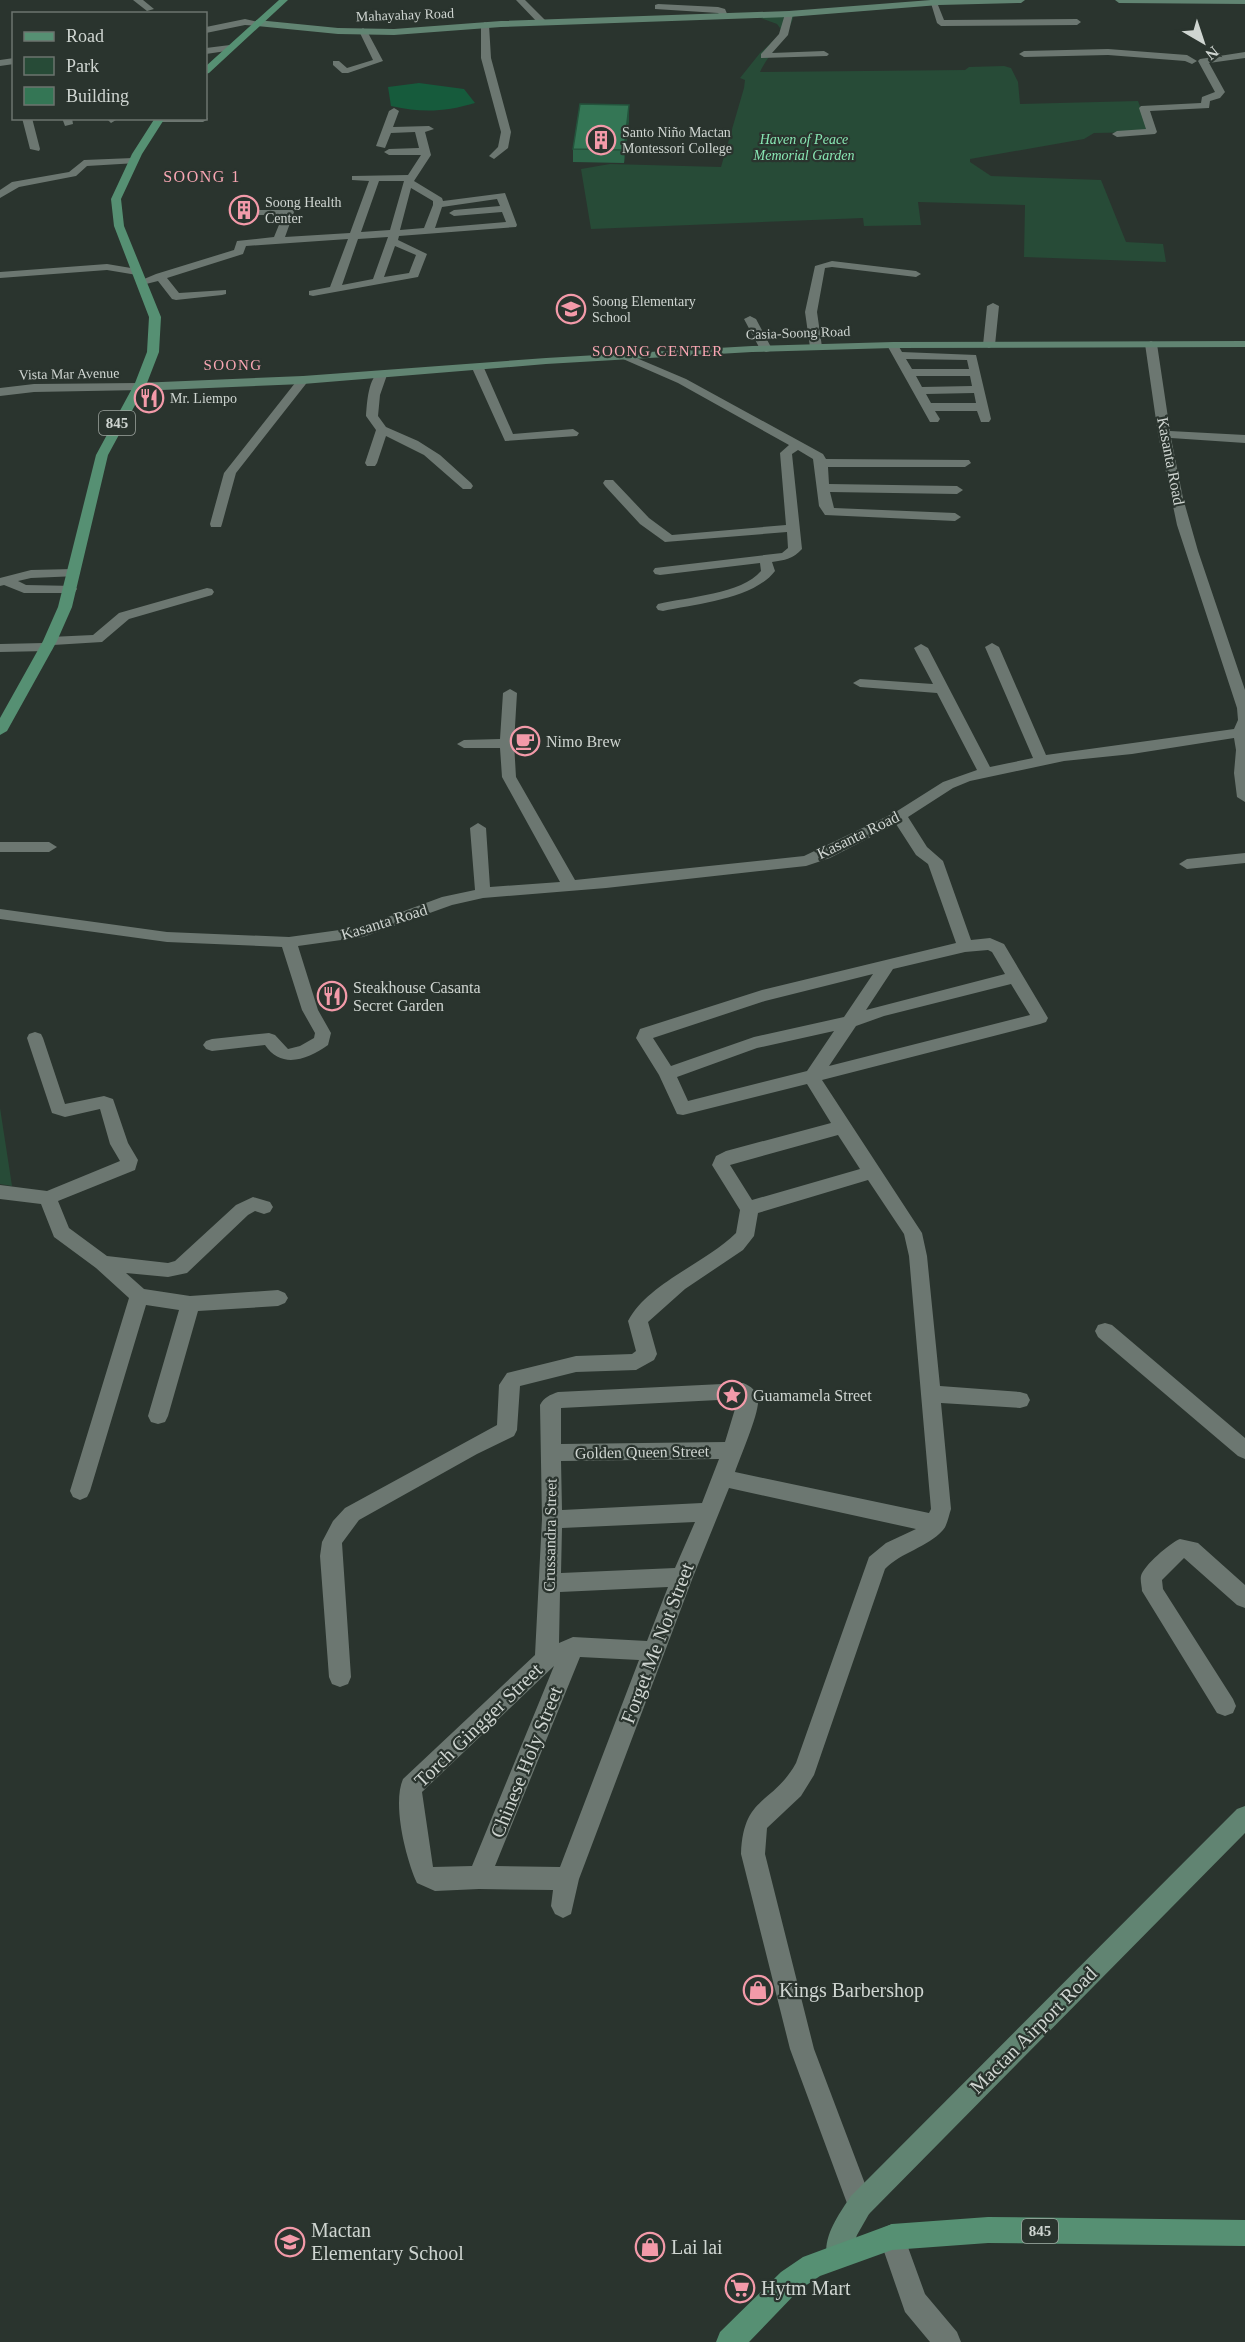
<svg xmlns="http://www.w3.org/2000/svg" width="1245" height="2342" viewBox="0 0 1245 2342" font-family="'Times New Roman',serif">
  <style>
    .green { fill: #274b37 }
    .water { fill: #165b3c }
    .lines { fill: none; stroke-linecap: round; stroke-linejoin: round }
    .street { fill: #6c7771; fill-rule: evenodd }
    .secondary { fill: #618472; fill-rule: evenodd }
    .primary { fill: #569073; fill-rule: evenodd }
    .wall { fill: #2d6549 }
    .shaded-wall { fill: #24533c }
    .building { fill: #347655; stroke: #24533c; stroke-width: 1.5 }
    .labels { text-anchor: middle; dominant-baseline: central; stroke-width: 4.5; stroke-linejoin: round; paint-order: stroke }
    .far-street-label { font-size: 14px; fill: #cfd5d1; stroke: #2a342e }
    .far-poi-label { font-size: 14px; fill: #cfd5d1; stroke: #2a342e; text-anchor: start }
    .far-park-label { font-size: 14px; font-style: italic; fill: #88e6b3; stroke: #2a342e }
    .far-neighbourhood-label { font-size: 15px; letter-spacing: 1.5px; fill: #faa7b4; stroke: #2a342e }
    .shield { fill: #2a342e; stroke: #9ea5a0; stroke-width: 1.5 }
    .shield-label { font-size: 15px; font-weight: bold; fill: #cfd5d1 }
    .far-quarter-label { font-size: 16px; letter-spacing: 1.5px; fill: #faa7b4; stroke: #2a342e }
    .street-label { font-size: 16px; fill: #cfd5d1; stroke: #2a342e }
    .poi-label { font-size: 16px; fill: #cfd5d1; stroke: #2a342e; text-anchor: start }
    .near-street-label { font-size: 20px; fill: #cfd5d1; stroke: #2a342e }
    .near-poi-label { font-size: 20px; fill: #cfd5d1; stroke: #2a342e; text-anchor: start }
  </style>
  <rect width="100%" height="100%" fill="#2a342e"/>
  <path class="green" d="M794 15C788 38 770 51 760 72L965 70 969 67 1004 66 1011 68 1018 82 1020 104 1138 101 1150 132 1094 133 1084 139 970 159V162L991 176 1101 180 1126 242 1163 244 1166 262 1024 257 1025 205 918 202 921 225 864 226 863 218 591 229 581 169 610 164 721 167 744 88 745 80 740 78 760 53 783 32 777 24 758 17Z
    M0 1108 12 1186 0 1184Z"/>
  <path class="water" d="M419 83 464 89 475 103C444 112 423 113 391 106L388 87Z"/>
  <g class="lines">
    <path class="street" d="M133 0H143L154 9 147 11Z
      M516 0H525L545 20V24H539Z
      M930 0H936L944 20 1077 19 1081 22 1077 25 941 26 937 23Z
      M658 4 718 7 725 9 728 16 724 19 718 13 655 9V5Z
      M789 11 793 14 788 35 772 53 824 51 829 54 827 56 761 58V54L779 34 785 14Z
      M245 19 262 23 258 26 245 25 206 33V27Z
      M485 22 489 25 491 58 511 132 508 148 494 159 489 156 498 147 501 132 481 58V25Z
      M363 28 367 31 383 61 348 73H342L333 65V61H339L347 68 373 60 359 31Z
      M230 45 233 46V50L206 54V48Z
      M1108 49 1187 55 1197 61 1192 64 1185 61 1108 55 1024 57 1019 54 1024 51Z
      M1245 52V58L1209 63 1225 92 1220 98 1210 101 1209 108 1150 111 1157 132 1155 134 1117 137 1112 134 1117 131 1146 129 1139 108 1141 106 1201 103 1202 97 1215 92 1198 61 1200 59Z
      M14 58V64L0 66V60Z
      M394 108 399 111 393 127 429 126 434 129 425 132 431 155 414 181 442 198 443 201 505 193 517 225 516 227 399 236 398 240 427 254 418 277 313 296 309 295V291L330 287 348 239 246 246 243 254 167 278 179 293 226 290V294L222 295 176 300 172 299 158 281 142 285 137 282 156 274 234 250 237 241 274 237 283 215H247L246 213 251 210H293L294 212 285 237 350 233 369 181 352 180V176L408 175 421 155H389L384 152 389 149 419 148 415 132 391 133 385 148 376 146 389 111ZM379 181H404L390 230 361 232ZM411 188 433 201V205L424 228 400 230ZM497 199 500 206 454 210 449 213 454 216 502 212 506 222 435 228 442 207ZM388 237 373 279 342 285 358 239ZM395 246 416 255 409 273 384 277Z
      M206 117 208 119 203 122H160L155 119Z
      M22 118H32L40 149 39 151 30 149Z
      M62 118H72L73 124 65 126Z
      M106 118H116V120L111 123Z
      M133 158 137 159V163L87 166 76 176 19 187 0 198V190L12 182 69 172 84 160Z
      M832 261 916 271 921 274 916 277 832 267 825 268 817 312 822 347 816 350 810 347 805 312 815 266Z
      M107 264 137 269 142 272 137 275 107 270 0 278V272Z
      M993 303 999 306 995 345 989 348 983 345 987 306Z
      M750 316 756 319 772 349 770 351 766 352 760 349 744 319Z
      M1151 341 1157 344 1170 431 1245 435V443L1171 438 1183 498 1198 551 1245 690V802L1237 797 1234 773 1236 750 1234 738 1132 754 1064 761 970 781 953 788 908 817 927 847 943 861 971 940 990 938 1004 944 1048 1018 1046 1022 1040 1024 822 1080 922 1233 927 1256 940 1386 1020 1392 1027 1394 1030 1400 1027 1406 1020 1408 941 1403 951 1509C949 1515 947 1526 943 1530 927 1548 901 1552 885 1569L814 1775 801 1796 767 1828 765 1854 814 2049 873 2205 869 2214 860 2218 851 2214 790 2049 741 1854C743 1795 773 1805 796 1763L869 1557 886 1543 916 1529 729 1488 693 1577 579 1879 571 1914 563 1918 555 1914 551 1906 553 1890 479 1889 435 1891 417 1883C406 1859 392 1804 403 1779L535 1655 542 1519 540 1405C544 1397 550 1395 558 1392L743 1383C751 1386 757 1391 758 1399 760 1412 740 1457 735 1472L929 1513 931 1509 909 1256 904 1234 868 1180 758 1213 754 1236 743 1250 685 1289 648 1322 657 1354 654 1360 636 1370 576 1372 520 1386 517 1430 514 1436 477 1454 359 1520 342 1543 351 1677 348 1684 340 1687 332 1684 329 1677 320 1556 322 1542 333 1521 345 1508 497 1425 499 1385 507 1373 576 1356 632 1354 636 1351 628 1321C648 1283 706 1263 736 1233L740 1210 712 1165 716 1156 726 1151 831 1123 807 1084 683 1115 677 1114 659 1075 636 1038 640 1029 762 990 956 943 928 864 916 855 896 824 830 858 806 866 606 888 483 898 452 905 363 937 298 946 318 1010 331 1033 328 1045C308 1059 282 1070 265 1045L212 1051 206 1049 203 1045 206 1041 212 1039 269 1033 275 1035 288 1049 300 1046 314 1038 315 1033 302 1010 282 947 167 942 0 919V909L167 932 289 937 361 927 442 897 475 890 470 828 478 823 486 828 490 887 560 882 502 777 500 748H464L457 744 464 740 500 739 503 693 510 689 517 693 514 743 516 777 575 880 804 856 894 813 943 782 977 770 937 693 860 687 853 683 860 679 933 684 914 648 921 644 928 648 990 767 1033 758 985 647 992 643 999 647 1046 755 1234 729 1238 720 1237 708 1177 525 1158 434 1145 344ZM988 950 992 952 1005 974 866 1010 893 969 965 952ZM873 974 844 1017 754 1037 671 1066 653 1038 765 1001ZM1011 984 1030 1015 829 1066 856 1026 884 1016ZM834 1031 807 1071 688 1101 677 1077 757 1048ZM838 1135 860 1169 752 1200 730 1165ZM738 1399 725 1442 561 1444V1408ZM719 1459 702 1503 562 1510 561 1461ZM695 1522 675 1568 561 1573 562 1528ZM668 1587 647 1641 573 1637 559 1643 560 1592ZM580 1657 639 1660 560 1867 495 1866ZM554 1666 472 1866 433 1867 422 1792Z
      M894 344 898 345 902 352 976 355 991 419 989 422H981L977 411H935L940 419 938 422H930L888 347ZM906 359 967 360 969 369H912ZM916 376H970L972 386 922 387ZM974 393 976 403H931L926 394Z
      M627 354 686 379 823 454 826 459 969 460 971 463 965 467H828L829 484 957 486 963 490 957 494 830 492 834 508 955 513 961 517 955 521 825 515 819 506 813 459 798 450 792 454 802 549C793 559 785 560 772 562L775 571C754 599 696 604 663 611L658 610 656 607 658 604C687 597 742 594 761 571L760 563 660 575 655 574 653 571 655 568 782 553 788 548 787 532 665 542 640 524 605 486 603 483 605 480H613L649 518 672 535 786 525 780 453 789 445 678 383 623 359V355Z
      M478 365 484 368 513 434 573 429 579 433 577 436 505 441 472 368Z
      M381 371 387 375 380 395 378 416 386 427 418 441 440 455 471 483 473 486 471 489H463L424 455 386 436 377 463 375 466H367L365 463 376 430 366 416C367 404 368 376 381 371Z
      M303 376 309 380 236 473 222 524 221 527H211L210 524 224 473 299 378Z
      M138 383 142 384V390L34 392 0 396V388L34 384Z
      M73 569 80 573 78 576 31 578 18 581 26 585 75 586 77 589 75 592 70 593H24L4 585 0 586V578L31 570Z
      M207 588 212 589 214 592 212 595 129 619 102 642 53 645 52 650 47 651 0 652V644L44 643 45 638 50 637 93 635 119 613Z
      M0 842H49L57 847 49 852H0Z
      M1245 853V863L1187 869 1179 864 1187 859Z
      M35 1032 41 1034 43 1038 65 1104 104 1096 113 1099 128 1143 138 1160 135 1170 58 1201 69 1228 107 1256 168 1263 175 1261 236 1205 253 1197 270 1202 273 1207 270 1212 264 1214 255 1211 248 1215 187 1273 168 1277 126 1273 144 1289 190 1296 278 1290 285 1293 288 1298 285 1303 278 1306 198 1311 168 1416 165 1422 158 1424 151 1422 148 1416 179 1310 146 1305 90 1491 87 1497 80 1500 73 1497 70 1491 129 1298 96 1268 54 1237 41 1204 0 1199V1185L47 1191 120 1161 110 1144 100 1109 65 1117 52 1113 27 1038 29 1034Z
      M1105 1323 1112 1325 1245 1438V1459L1238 1456 1098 1337 1095 1331 1098 1325Z
      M1180 1539 1198 1543 1245 1585V1608L1237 1605 1184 1558 1162 1580 1163 1589 1233 1699 1236 1706 1233 1713 1225 1716 1217 1713 1142 1591C1142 1587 1140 1580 1141 1576 1143 1566 1171 1542 1180 1539Z
      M892 2224 901 2228 925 2294 957 2332 961 2342H930L905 2312 879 2237 883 2228Z"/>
    <path class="secondary" d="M931 0H1025L1021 3 939 5 789 17 501 27 394 35 338 34 257 26 253 23 257 20 338 28 394 29 501 21 789 11Z
      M1115 0H1245V4L1119 3Z
      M1245 341V347L893 348 752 352 546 364 303 384 138 391 132 387 138 383 303 376 546 358 752 346 893 342Z
      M1245 1806V1833L869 2214 857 2235 847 2263 838 2267 829 2263C819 2241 839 2214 851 2196L1237 1809Z"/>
    <path class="primary" d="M279 0H288L209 73 206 74V66Z
      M155 118H165L142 154 121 199 124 226 161 317 159 352 147 383 108 455 72 607 57 641 7 731 0 735V718L43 641 58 607 96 455 135 383 147 352 149 317 114 226 111 199 132 154Z
      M988 2217 1245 2220V2246L988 2243 892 2250 820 2276 799 2290 749 2342H716L720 2332 781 2272 803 2257 892 2224Z"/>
  </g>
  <path class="wall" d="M629 105V118L624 163 573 162V149Z"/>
  <path class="shaded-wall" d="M629 105V118L624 163V150Z"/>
  <path class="building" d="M580 104 629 105 624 150 573 149Z"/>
  <defs>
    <g id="building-ring" transform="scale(1.5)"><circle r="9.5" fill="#2a342e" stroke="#f39aa9" stroke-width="1.5"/><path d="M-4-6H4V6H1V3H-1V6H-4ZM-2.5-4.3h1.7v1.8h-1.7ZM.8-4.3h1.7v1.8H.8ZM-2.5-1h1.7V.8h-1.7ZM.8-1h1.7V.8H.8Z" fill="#f39aa9"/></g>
    <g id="school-ring" transform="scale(1.5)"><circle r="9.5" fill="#2a342e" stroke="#f39aa9" stroke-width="1.5"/><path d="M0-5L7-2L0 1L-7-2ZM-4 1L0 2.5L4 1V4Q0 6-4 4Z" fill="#f39aa9"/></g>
    <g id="restaurant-ring" transform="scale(1.5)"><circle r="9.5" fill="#2a342e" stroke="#f39aa9" stroke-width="1.5"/><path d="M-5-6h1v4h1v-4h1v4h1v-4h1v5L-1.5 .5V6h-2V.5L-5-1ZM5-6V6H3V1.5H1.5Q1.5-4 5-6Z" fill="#f39aa9"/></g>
    <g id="cafe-ring" transform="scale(1.5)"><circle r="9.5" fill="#2a342e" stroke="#f39aa9" stroke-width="1.5"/><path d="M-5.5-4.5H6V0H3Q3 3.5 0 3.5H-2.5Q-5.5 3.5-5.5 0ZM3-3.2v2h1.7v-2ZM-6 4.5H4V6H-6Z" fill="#f39aa9"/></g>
    <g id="sight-ring" transform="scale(1.5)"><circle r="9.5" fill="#2a342e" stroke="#f39aa9" stroke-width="1.5"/><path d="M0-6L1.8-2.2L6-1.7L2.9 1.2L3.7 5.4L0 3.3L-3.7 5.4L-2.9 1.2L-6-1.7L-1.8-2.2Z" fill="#f39aa9"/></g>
    <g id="shop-ring" transform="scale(1.5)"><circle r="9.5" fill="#2a342e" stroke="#f39aa9" stroke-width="1.5"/><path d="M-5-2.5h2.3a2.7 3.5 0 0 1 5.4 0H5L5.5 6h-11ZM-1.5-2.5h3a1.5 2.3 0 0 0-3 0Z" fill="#f39aa9"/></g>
    <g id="supermarket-ring" transform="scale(1.5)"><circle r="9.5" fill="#2a342e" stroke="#f39aa9" stroke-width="1.5"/><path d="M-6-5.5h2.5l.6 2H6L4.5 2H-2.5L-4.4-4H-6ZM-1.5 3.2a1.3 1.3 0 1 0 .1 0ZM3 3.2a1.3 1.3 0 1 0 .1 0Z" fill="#f39aa9"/></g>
  </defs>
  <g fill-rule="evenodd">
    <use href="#building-ring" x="601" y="140"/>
    <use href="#building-ring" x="244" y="210"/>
    <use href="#school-ring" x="571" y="309"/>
    <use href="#restaurant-ring" x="149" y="398"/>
    <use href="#cafe-ring" x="525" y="741"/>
    <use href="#restaurant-ring" x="332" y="996"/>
    <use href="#sight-ring" x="732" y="1395"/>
    <use href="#shop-ring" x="758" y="1990"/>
    <use href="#school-ring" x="290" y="2242"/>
    <use href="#shop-ring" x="650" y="2247"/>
    <use href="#supermarket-ring" x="740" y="2288"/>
  </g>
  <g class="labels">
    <g class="far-street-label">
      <text transform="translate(405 15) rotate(-2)">Mahayahay Road</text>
      <text transform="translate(798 333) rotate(-2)">Casia-Soong Road</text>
      <text transform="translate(69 374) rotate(-1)">Vista Mar Avenue</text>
    </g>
    <g class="far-poi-label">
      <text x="622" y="132">Santo Niño Mactan<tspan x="622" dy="16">Montessori College</tspan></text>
      <text x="265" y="202">Soong Health<tspan x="265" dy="16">Center</tspan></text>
      <text x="592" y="301">Soong Elementary<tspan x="592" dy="16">School</tspan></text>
      <text x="170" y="398">Mr. Liempo</text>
    </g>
    <g class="far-park-label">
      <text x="804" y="139">Haven of Peace<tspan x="804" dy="16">Memorial Garden</tspan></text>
    </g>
    <g class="far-neighbourhood-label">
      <text x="658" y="351">SOONG CENTER</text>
      <text x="233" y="365">SOONG</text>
    </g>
    <g class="shield">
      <rect x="99" y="411" width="36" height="24" rx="4.5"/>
      <rect x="1022" y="2219" width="36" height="24" rx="4.5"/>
    </g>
    <g class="shield-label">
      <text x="117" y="423">845</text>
      <text x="1040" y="2231">845</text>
    </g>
    <g class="far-quarter-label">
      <text x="202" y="176">SOONG 1</text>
    </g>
    <g class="street-label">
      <text transform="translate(1171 461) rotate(79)">Kasanta Road</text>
      <text transform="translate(858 835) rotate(-26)">Kasanta Road</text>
      <text transform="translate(384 922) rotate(-17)">Kasanta Road</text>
      <text transform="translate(642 1452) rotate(-1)">Golden Queen Street</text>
      <text transform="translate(550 1535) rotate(-89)">Crussandra Street</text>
    </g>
    <g class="poi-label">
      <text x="546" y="741">Nimo Brew</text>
      <text x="353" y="987">Steakhouse Casanta<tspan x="353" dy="18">Secret Garden</tspan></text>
      <text x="753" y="1395">Guamamela Street</text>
    </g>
    <g class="near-street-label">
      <text transform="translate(657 1643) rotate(-69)">Forget Me Not Street</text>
      <text transform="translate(478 1725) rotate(-44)">Torch Gingger Street</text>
      <text transform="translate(526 1762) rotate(-68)">Chinese Holy Street</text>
      <text transform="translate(1033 2030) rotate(-45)">Mactan Airport Road</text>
    </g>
    <g class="near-poi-label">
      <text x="779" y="1990">Kings Barbershop</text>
      <text x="311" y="2230">Mactan<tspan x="311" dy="23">Elementary School</tspan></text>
      <text x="671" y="2247">Lai lai</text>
      <text x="761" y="2288">Hytm Mart</text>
    </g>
  </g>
  <rect x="12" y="12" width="195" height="108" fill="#2a342e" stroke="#6c746f" stroke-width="1.5"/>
  <rect x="24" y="32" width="30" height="9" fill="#569073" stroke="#6c746f" stroke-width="1.5"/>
  <text x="66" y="42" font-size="18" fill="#cfd5d1">Road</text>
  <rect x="24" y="57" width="30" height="18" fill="#274b37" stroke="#6c746f" stroke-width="1.5"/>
  <text x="66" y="72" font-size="18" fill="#cfd5d1">Park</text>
  <rect x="24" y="87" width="30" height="18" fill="#347655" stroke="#6c746f" stroke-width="1.5"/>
  <text x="66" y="102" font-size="18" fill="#cfd5d1">Building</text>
  <g transform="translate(1203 42) rotate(141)" stroke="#2a342e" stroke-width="4.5" paint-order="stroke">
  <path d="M0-4.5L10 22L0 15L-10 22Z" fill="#cfd5d1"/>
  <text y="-9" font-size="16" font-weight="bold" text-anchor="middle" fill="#cfd5d1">N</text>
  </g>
</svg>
